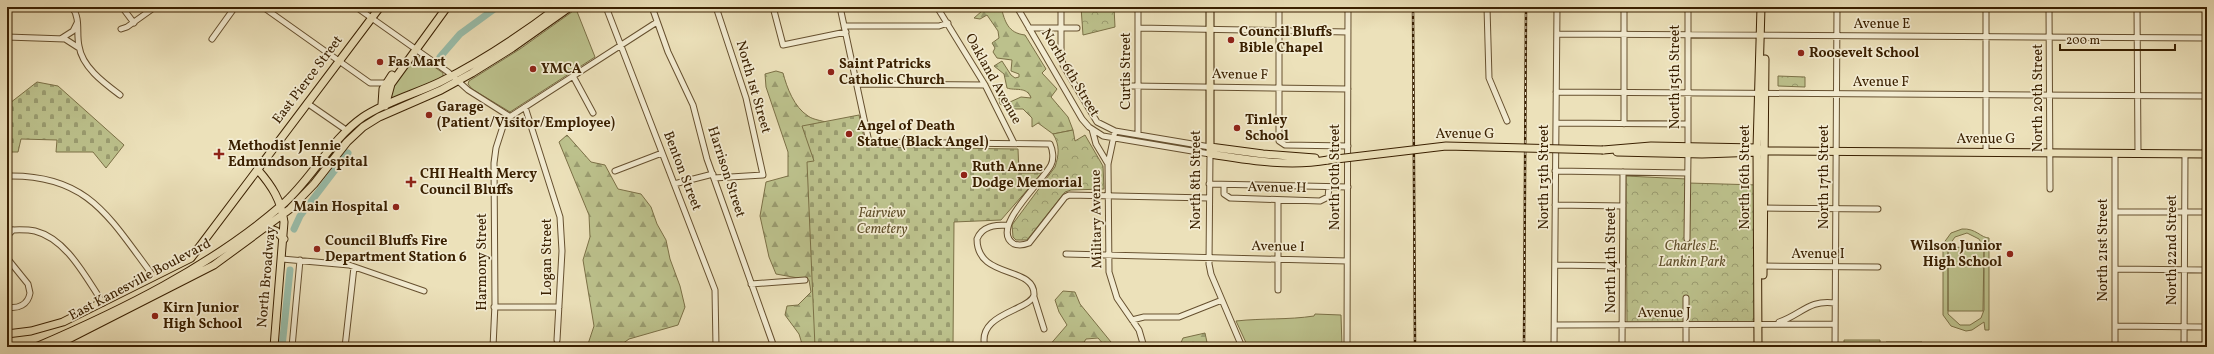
<svg xmlns="http://www.w3.org/2000/svg" width="2214" height="354" viewBox="0 0 2214 354" font-family="Vollkorn,serif">
  <style>
    .green { fill: #bcc18c; stroke: #7b7046; fill-rule: evenodd }
    .forest { fill: url(#forest-firs); stroke: #7b7046 }
    .cemetery { fill: url(#cemetery-stones); stroke: #7b7046 }
    .park { fill: url(#park-crowns); stroke: #7b7046 }
    .lines { fill: none; stroke-linecap: round; stroke-linejoin: round }
    .river { stroke: #99beab; stroke-width: 7 }
    .minor-casing { stroke: #66502f; stroke-width: 7 }
    .major-casing { stroke: #3a2001; stroke-width: 9 }
    .minor { stroke: #f3ecd2; stroke-width: 5 }
    .major { stroke: #ece1ba; stroke-width: 7 }
    .rail-casing { stroke: #3a2001; stroke-width: 2.5 }
    .rail { stroke: #f3ecd2; stroke-width: 1; stroke-dasharray: 3; stroke-linecap: butt }
    .major-bridge-casing { stroke: #3a2001; stroke-width: 9; stroke-linecap: butt }
    .major-bridge { stroke: #ece1ba; stroke-width: 7 }
    .poi-dot { fill: #8f2418; stroke: #f3ecd2; stroke-width: 1.5 }
    .labels { text-anchor: middle; dominant-baseline: central; stroke-width: 3.5; stroke-linejoin: round; paint-order: stroke }
    .street-label { font-size: 14px; fill: #3a2001; stroke: #f3ecd2 }
    .poi-label { font-size: 14px; font-weight: bold; fill: #3a2001; stroke: #f3ecd2; text-anchor: start }
    .park-label { font-size: 14px; font-style: italic; fill: #61502b; stroke: #f3ecd2 }
  </style>
  <defs>
    <pattern id="forest-firs" width="22" height="20" patternUnits="userSpaceOnUse"><rect width="22" height="20" fill="#bcc18c"/><path d="M5 1l3.5 6h-7zM16 11l3.5 6h-7z" fill="#9a9c70"/></pattern>
    <pattern id="cemetery-stones" width="16" height="16" patternUnits="userSpaceOnUse"><rect width="16" height="16" fill="#bcc18c"/><path d="M2 7V4a2 2 0 0 1 4 0v3zM10 15v-3a2 2 0 0 1 4 0v3z" fill="#9a9c70"/></pattern>
    <pattern id="park-crowns" width="20" height="18" patternUnits="userSpaceOnUse"><rect width="20" height="18" fill="#bcc18c"/><path d="M2 6a3 3 0 1 1 6 0M12 15a3 3 0 1 1 6 0" fill="none" stroke="#9a9c70"/></pattern>
  </defs>
  <rect width="100%" height="100%" fill="#ece1ba"/>
  <filter id="stains"><feTurbulence type="fractalNoise" baseFrequency=".005" numOctaves="4"/><feColorMatrix values="0 0 0 0 .2 0 0 0 0 .09 0 0 0 0 .02 0 0 0 .5 -.17"/></filter>
  <radialGradient id="worn" r=".72"><stop offset=".6" stop-color="#630" stop-opacity="0"/><stop offset="1" stop-color="#630" stop-opacity=".3"/></radialGradient>
  <path class="green" d="M576 9 595 57 510 112 472 89 468 84 469 81 520 49Z
    M416 56 420 57 443 73V78L392 99 390 97 391 90Z
    M1962 229C1976 228 1981 238 1989 238V330H1985L1984 322 1972 330 1966 331 1951 326 1943 315V244L1951 233ZM1967 233 1979 239 1984 248 1948 247 1955 237ZM1948 248V311H1983L1984 249V310L1981 318 1970 325H1960L1948 314Z
    M1315 314 1341 315 1342 347H1248L1236 321C1263 318 1288 320 1314 316Z
    M1844 340H1880V347H1844Z
    M1886 342H1922V347H1886Z"/>
  <path class="forest" d="M978 7H1001C1005 22 1008 33 1025 35L1046 69 1042 73 1057 89 1051 97 1068 117 1073 130 1053 134 1038 123 1032 127V118L1023 109H1010L1000 104 999 98 1010 102 1021 97 1031 98C1027 86 1015 91 1007 88L1004 74 994 66 1002 61 1011 75 1015 78 1019 77V74L1011 71 1012 60 997 58 993 52 995 48 992 43 999 38 998 31 987 15 980 19 974 18 982 11Z
    M776 71 783 73C787 88 794 107 808 116 813 120 825 121 832 124L910 347H803L799 334 785 315 787 306 798 305 811 292 809 280 776 274 769 257 760 216 766 182 788 176V152L766 87 765 74Z
    M567 135 591 162 605 165 618 189 641 194 651 207 657 224 666 240 670 259 680 286 685 307 678 325 629 339 618 347H580L588 344 594 326 583 260 590 237 589 215 559 142Z
    M1063 291 1075 292 1080 304 1111 342 1105 346 1098 338 1086 339 1081 347H1048L1067 325 1059 312 1055 300Z
    M1205 333 1208 347H1179L1183 338Z"/>
  <path class="cemetery" d="M37 82 58 86 124 145 106 168 93 152H56L57 140 21 139 18 152H7V102L10 103Z
    M859 115 866 147 1018 149 1019 173H1042L1001 220 954 222 953 347H815L807 162 814 161 802 126Z"/>
  <path class="park" d="M1081 7H1114L1115 27 1083 35Z
    M1778 76 1805 77V87L1778 86Z
    M1073 130 1075 141 1085 135 1103 166 1104 189 1071 190 1065 192 1027 240H1016L1013 237 1012 225 1055 167C1059 155 1060 145 1053 134Z
    M1626 176 1687 179 1688 183 1758 185V324L1627 325Z"/>
  <g class="lines">
    <path class="river" d="M440 57 460 34 497 7
      M294 229 300 216 348 153
      M282 347 290 270"/>
    <g class="minor-casing">
      <path id="minor" d="M72 7C81 19 76 33 79 46 82 67 104 83 120 95
        M122 7 134 23
        M263 7 370 83H386
        M356 7 448 72 468 90 509 116
        M606 7 715 290 716 347
        M652 7 668 52 693 105 707 159 774 347
        M773 7 783 45 846 32
        M840 7 869 142 1050 144C1053 150 1054 159 1051 165 1044 180 988 229 1014 244 1020 246 1024 245 1029 243L1065 197 1069 195 1209 198
        M937 7 985 85 1014 143
        M1017 7 1082 119 1089 127 1103 136 1210 154 1209 264 1211 274 1242 347
        M1061 7V52L1063 65 1097 122 1115 131 1210 147
        M1138 7V135
        M1279 7V141L1285 145 1348 146
        M1487 7 1489 78 1507 121
        M1986 7V152
        M2049 7 2050 189
        M2137 7 2138 154
        M844 26H939L948 23
        M1029 28H1077
        M1138 28 1348 32
        M121 29 127 27 155 7
        M1557 34 2207 38
        M7 37 65 39 79 48
        M62 38 73 31 77 23
        M212 39 235 7
        M573 76 593 113
        M857 84 985 85
        M1132 86 1348 89
        M1556 92 2207 96
        M307 103 346 130
        M525 107 560 217 562 251 557 340
        M1556 123 1687 124
        M1624 124V7
        M1092 129 1096 144 1108 164
        M1115 131 1108 164 1109 272 1117 298 1139 330 1144 347
        M1688 146V7
        M615 171 662 153
        M1555 171 1687 173
        M7 176C89 174 110 219 154 277
        M714 178 763 175 746 98 716 7
        M674 184 713 174
        M1209 184 1348 187
        M1224 185V194L1230 198 1320 201 1328 197 1329 187
        M1555 205 1623 206
        M1762 208 1878 209
        M2115 212H2207
        M7 230C16 230 26 229 35 231 67 239 86 278 103 303
        M7 236 13 230
        M1687 239 1688 154
        M1066 254 1347 261
        M7 258 28 284 30 293C28 305 18 309 7 307
        M282 259 349 265 424 291
        M1555 265 1623 266
        M1762 266 1878 267
        M2115 269 2207 270
        M751 284 805 280
        M1278 290V200
        M1034 297 1044 329
        M494 307H559
        M1132 320 1144 317H1179L1222 300
        M1779 322C1801 315 1809 299 1835 303
        M1555 325 1835 324
        M2115 326 2207 327
        M292 347 300 260
        M345 347 354 267
        M493 347 495 304 494 163 496 148 505 120 657 22
        M985 347C976 313 1030 311 1034 295 1035 265 977 280 977 239 982 226 995 225 1007 225
        M1347 347 1348 7
        M1554 347 1557 7
        M1622 347 1623 172
        M1686 347V298
        M1835 347 1837 7
        M2115 347V153
        M2184 347 2185 154"/>
    </g>
    <g class="major-casing">
      <path id="major" d="M1210 7V154C1249 160 1288 167 1328 160
        M382 104 383 89 392 75
        M385 106 391 84 447 7
        M1210 147 1263 154 1315 158
        M1603 150 1651 146 1757 148 1764 151 2207 154
        M1617 152 1702 154 1760 152
        M258 170C272 186 281 200 284 222L274 347
        M265 227 276 231 284 239
        M1763 275 1765 59
        M7 334 31 331 63 322 191 258 380 7
        M36 347C122 310 210 267 282 205 312 179 330 140 363 117 387 101 415 94 440 82 482 61 521 35 558 7
        M53 347 214 265 290 209 314 184 347 142 363 127 379 117 441 90 472 73 512 48 570 7
        M1758 347 1757 148 1761 7"/>
    </g>
    <use href="#minor" class="minor"/>
    <use href="#major" class="major"/>
    <g class="rail-casing">
      <path id="rail" d="M1413 7 1415 347
        M1524 347 1526 7"/>
    </g>
    <use href="#rail" class="rail"/>
    <g class="major-bridge-casing">
      <path id="major-bridge" d="M1328 160 1446 146 1603 150"/>
    </g>
    <use href="#major-bridge" class="major-bridge"/>
  </g>
  <g class="poi-dot">
    <circle cx="1231" cy="40" r="4"/>
    <circle cx="1801" cy="53" r="4"/>
    <circle cx="380" cy="62" r="4"/>
    <circle cx="533" cy="69" r="4"/>
    <circle cx="831" cy="72" r="4"/>
    <circle cx="429" cy="115" r="4"/>
    <circle cx="1237" cy="128" r="4"/>
    <circle cx="849" cy="134" r="4"/>
    <path d="M217 148h4v4h4v4h-4v4h-4v-4h-4v-4h4z"/>
    <circle cx="964" cy="175" r="4"/>
    <path d="M409 176h4v4h4v4h-4v4h-4v-4h-4v-4h4z"/>
    <circle cx="396" cy="207" r="4"/>
    <circle cx="317" cy="249" r="4"/>
    <circle cx="2010" cy="254" r="4"/>
    <circle cx="155" cy="316" r="4"/>
  </g>
  <g class="labels">
    <g class="street-label">
      <text x="1882" y="24">Avenue E</text>
      <text transform="translate(1126 71) rotate(-90)">Curtis Street</text>
      <text transform="translate(1070 73) rotate(59)">North 6th Street</text>
      <text transform="translate(1240 75) rotate(1)">Avenue F</text>
      <text transform="translate(1675 77) rotate(-90)">North 15th Street</text>
      <text transform="translate(993 79) rotate(61)">Oakland Avenue</text>
      <text transform="translate(308 80) rotate(-53)">East Pierce Street</text>
      <text x="1881" y="82">Avenue F</text>
      <text transform="translate(753 87) rotate(74)">North 1st Street</text>
      <text transform="translate(2038 98) rotate(-90)">North 20th Street</text>
      <text x="1465" y="134">Avenue G</text>
      <text x="1986" y="139">Avenue G</text>
      <text transform="translate(682 171) rotate(69)">Benton Street</text>
      <text transform="translate(726 172) rotate(72)">Harrison Street</text>
      <text transform="translate(1335 177) rotate(-90)">North 10th Street</text>
      <text transform="translate(1544 177) rotate(-90)">North 13th Street</text>
      <text transform="translate(1745 177) rotate(-90)">North 16th Street</text>
      <text transform="translate(1824 177) rotate(-90)">North 17th Street</text>
      <text transform="translate(1196 180) rotate(-90)">North 8th Street</text>
      <text transform="translate(1277 188) rotate(1)">Avenue H</text>
      <text transform="translate(1097 219) rotate(-91)">Military Avenue</text>
      <text transform="translate(1278 247) rotate(1)">Avenue I</text>
      <text transform="translate(2103 250) rotate(-90)">North 21st Street</text>
      <text transform="translate(2172 250) rotate(-90)">North 22nd Street</text>
      <text x="1818" y="254">Avenue I</text>
      <text transform="translate(547 257) rotate(-90)">Logan Street</text>
      <text transform="translate(1611 260) rotate(-90)">North 14th Street</text>
      <text transform="translate(482 262) rotate(-90)">Harmony Street</text>
      <text transform="translate(267 277) rotate(-85)">North Broadway</text>
      <text transform="translate(140 280) rotate(-28)">East Kanesville Boulevard</text>
      <text x="1664" y="313">Avenue J</text>
    </g>
    <g class="poi-label">
      <text x="1239" y="32">Council Bluffs<tspan x="1239" dy="16">Bible Chapel</tspan></text>
      <text x="1809" y="53">Roosevelt School</text>
      <text x="388" y="62">Fas Mart</text>
      <text x="839" y="64">Saint Patricks<tspan x="839" dy="16">Catholic Church</tspan></text>
      <text x="541" y="69">YMCA</text>
      <text x="437" y="107">Garage<tspan x="437" dy="16">(Patient/Visitor/Employee)</tspan></text>
      <text x="1245" y="120">Tinley<tspan x="1245" dy="16">School</tspan></text>
      <text x="857" y="126">Angel of Death<tspan x="857" dy="16">Statue (Black Angel)</tspan></text>
      <text x="228" y="146">Methodist Jennie<tspan x="228" dy="16">Edmundson Hospital</tspan></text>
      <text x="972" y="167">Ruth Anne<tspan x="972" dy="16">Dodge Memorial</tspan></text>
      <text x="420" y="174">CHI Health Mercy<tspan x="420" dy="16">Council Bluffs</tspan></text>
      <text x="388" y="207" text-anchor="end">Main Hospital</text>
      <text x="325" y="241">Council Bluffs Fire<tspan x="325" dy="16">Department Station 6</tspan></text>
      <text x="2002" y="246" text-anchor="end">Wilson Junior<tspan x="2002" dy="16">High School</tspan></text>
      <text x="163" y="308">Kirn Junior<tspan x="163" dy="16">High School</tspan></text>
    </g>
    <g class="park-label">
      <text x="882" y="213">Fairview<tspan x="882" dy="16">Cemetery</tspan></text>
      <text x="1692" y="246">Charles E.<tspan x="1692" dy="16">Lankin Park</tspan></text>
    </g>
  </g>
  <rect width="2214" height="354" fill="none" stroke="#ece1ba" stroke-width="24"/>
  <rect x="8" y="8" width="2198" height="338" fill="none" stroke="#3a2001" stroke-width="2"/>
  <rect x="12" y="12" width="2190" height="330" fill="none" stroke="#3a2001"/>
  <path d="M2060 44v6h115v-6" fill="none" stroke="#3a2001" stroke-width="2"/>
  <text x="2066" y="44" font-size="12" fill="#3a2001" stroke="#f3ecd2" stroke-width="3" paint-order="stroke">200 m</text>
  <rect width="100%" height="100%" filter="url(#stains)"/>
  <rect width="100%" height="100%" fill="url(#worn)"/>
</svg>
